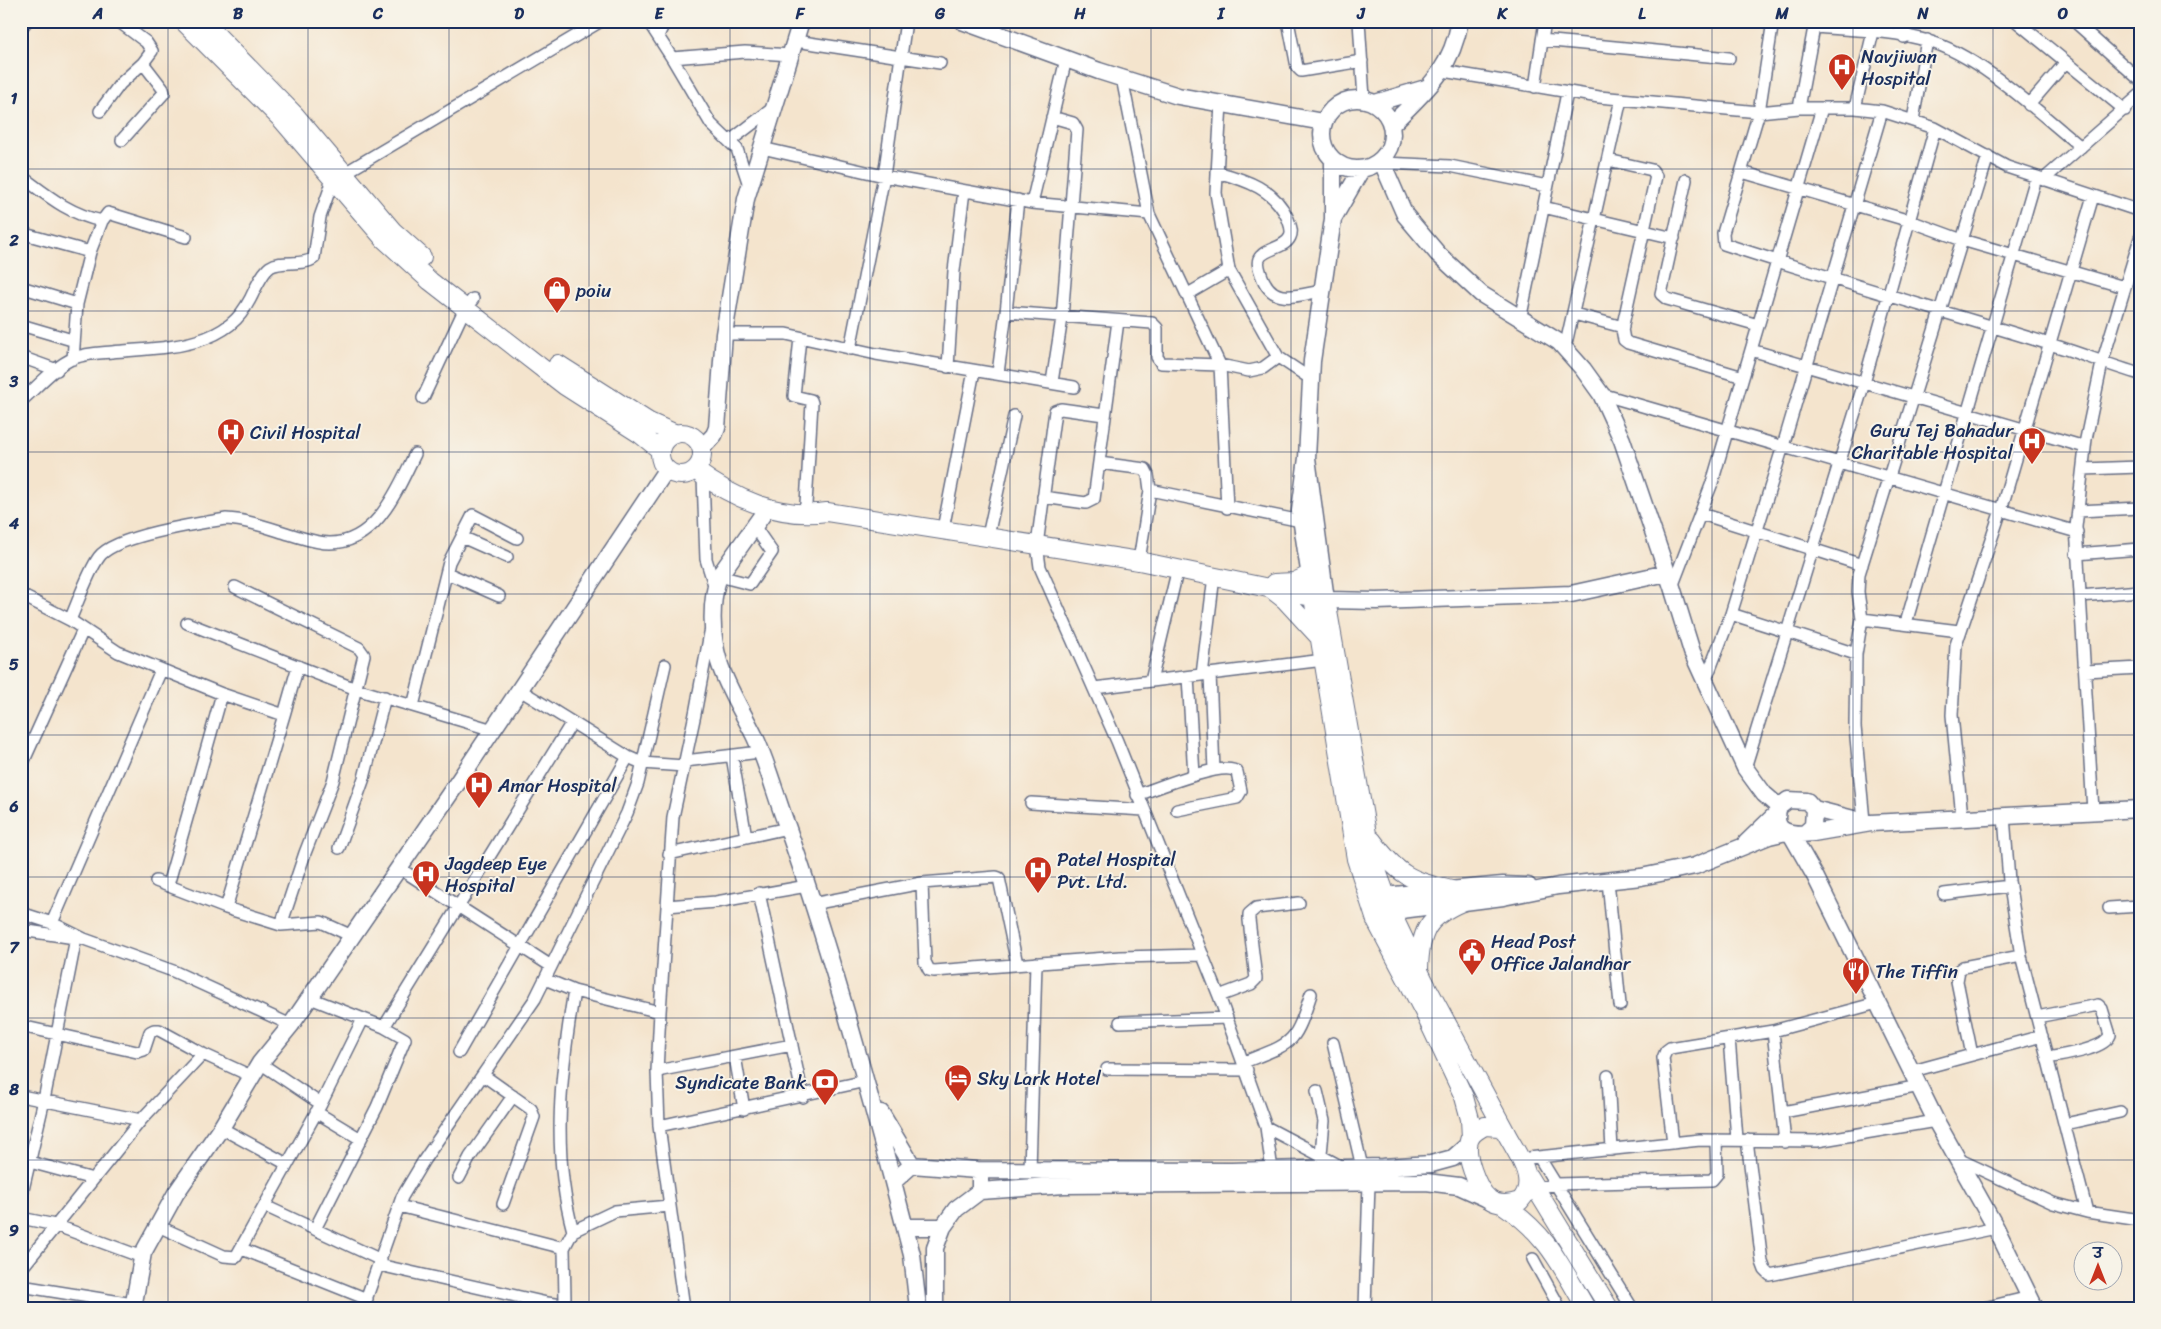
<svg xmlns="http://www.w3.org/2000/svg" width="2161" height="1329" viewBox="0 0 2161 1329" font-family="Sriracha,'Playpen Sans Deva',sans-serif">
  <style>
    .lines { fill: none; stroke-linecap: round; stroke-linejoin: round }
    .street-casing { stroke: #676e85; stroke-width: 14 }
    .secondary-casing { stroke: #676e85; stroke-width: 19 }
    .primary-casing { stroke: #676e85; stroke-width: 20 }
    .street { stroke: #fff; stroke-width: 11 }
    .secondary { stroke: #fff; stroke-width: 16 }
    .primary { stroke: #fff; stroke-width: 18 }
    .grid { fill: none; stroke: #1b2f5e; stroke-width: 1; stroke-opacity: 0.55 }
    .labels { text-anchor: middle; dominant-baseline: central; stroke-width: 4; stroke-linejoin: round; paint-order: stroke }
    .poi-label { font-size: 19px; fill: #1b2f5e; stroke: #f7f3e8; text-anchor: start }
    .neatline { fill: none; stroke: #1b2f5e; stroke-width: 2 }
    .grid-label { font-size: 16px; text-anchor: middle; font-weight: bold; fill: #1b2f5e }
  </style>
  <rect width="100%" height="100%" fill="#f7f3e8"/>
  <filter id="ink" filterUnits="userSpaceOnUse"><feTurbulence type="fractalNoise" baseFrequency=".02" numOctaves="2"/><feDisplacementMap in="SourceGraphic" scale="10" xChannelSelector="R" yChannelSelector="G"/><feConvolveMatrix kernelMatrix="1 2 1 2 8 2 1 2 1" color-interpolation-filters="sRGB"/></filter>
  <filter id="wash" filterUnits="userSpaceOnUse"><feTurbulence type="fractalNoise" baseFrequency=".0096" numOctaves="4" result="noise"/><feDisplacementMap in="SourceGraphic" scale="20" xChannelSelector="R" yChannelSelector="G"/><feGaussianBlur stdDeviation="1.12" result="paint"/><feColorMatrix in="noise" values="0 0 0 0 0 0 0 0 0 0 0 0 0 0 0 0 0 1.4 0 .05"/><feComposite in="paint" operator="in"/></filter>
  <g filter="url(#wash)">
    <rect width="100%" height="100%" fill="#f4e4cd"/>
  </g>
  <g filter="url(#ink)">
    <g class="lines">
      <g class="street-casing">
        <path id="street" d="M648 21 672 58 711 124 737 149 750 188
          M1288 21 1297 67 1301 71 1362 61
          M1359 21 1364 99
          M1773 21 1759 112 1723 233 1724 244C1831 279 1939 310 2046 343 2078 352 2108 365 2140 374
          M2016 21 2125 110
          M2074 21 2140 80
          M1814 27C1851 30 1892 30 1928 41 1979 55 2039 113 2081 147
          M21 28 27 21
          M658 36 665 21
          M1904 37 1906 21
          M1542 40 1729 58
          M796 41 940 63
          M672 58 745 52 791 55
          M1443 71 1599 97 1759 112 1799 108H1855L1882 111 1935 128 2007 167 2140 211
          M1122 78 1149 214 1220 365 1227 508
          M1535 87 1545 21
          M1221 103 1216 193 1229 270
          M2029 105 2066 62
          M1799 108 1815 22
          M1855 108 1873 32
          M100 111 120 84 143 63 152 51 146 42 118 21
          M1052 117 1073 123 1077 130 1062 318 1052 382
          M1913 120 1927 40
          M122 140 164 93 163 89 143 63
          M730 141 773 108
          M762 148 884 176 1032 203 1149 214
          M1608 160 1652 170 1656 176 1622 329 1624 340 1628 343 1743 377
          M1383 163 1450 166 1547 186
          M1217 172C1246 180 1275 189 1288 219 1290 225 1293 231 1290 237 1285 248 1268 248 1261 256 1256 261 1259 268 1261 274 1272 307 1296 295 1322 291
          M1742 172 1910 221 1962 240 2124 287
          M21 176C48 196 69 214 102 221
          M1686 180 1661 294 1667 299 1758 325
          M2043 180 2140 95
          M1018 200 1006 312 1152 323 1157 328V357L1161 363 1220 365 1249 371 1263 368 1278 357 1311 379
          M1032 203 1066 59
          M1543 207 1674 238
          M21 233 90 252 102 221 108 213 186 237
          M21 287 77 304
          M1188 294 1229 270 1278 357
          M1574 314 1623 327
          M1520 320 1567 93
          M21 325 72 340
          M724 334H786L876 354 1074 387
          M800 338 794 396 811 400 812 403 806 504
          M1565 348 1621 99
          M850 349 884 176 906 21
          M1751 350 2085 447
          M21 357 57 370
          M73 359 77 304 90 252
          M948 367 954 271 964 191
          M998 373 1006 312
          M1601 394 2077 532
          M423 398 465 308 473 299
          M21 401C37 387 55 366 74 358 86 353 100 353 112 352 143 349 177 349 206 338 232 328 244 314 255 289 259 282 263 272 270 267 282 259 302 267 314 258L320 217 333 180 601 21
          M1104 415 1061 409 1055 411 1037 545 1040 567 1117 741 1219 996 1266 1127 1272 1170
          M1099 463 1145 469 1148 475 1150 490
          M2083 469 2140 467
          M703 477 706 559 715 588
          M1043 497 1086 503 1094 499 1118 321
          M2078 511 2140 508
          M1702 514 1862 565
          M943 529 974 371
          M988 536 1014 416
          M462 537 507 557
          M2076 554 2140 549
          M1139 561 1150 490 1301 521
          M447 573 499 596
          M719 576 750 584 772 552 754 526
          M235 587 359 648 364 655 333 781 305 853 281 925
          M1672 587 1712 483 1822 108
          M21 595 70 620 118 652 222 694 284 715 226 908
          M2080 596 2140 591
          M1731 614 1856 654
          M1862 619 1959 631
          M70 620C78 602 88 572 99 557 114 536 200 523 226 519 248 520 269 528 289 534 303 538 316 543 330 543 377 543 398 488 415 454
          M187 623 356 689 493 730
          M1906 623 2036 178
          M2085 671 2140 668
          M1210 674 1214 770
          M1202 675 1214 576
          M1188 677 1194 775
          M1151 681 1178 568
          M1705 682 1731 614 1783 446 1882 111
          M1094 688 1324 660
          M520 690 628 757 642 763 684 766
          M413 706 449 562 473 515 517 538
          M284 715 298 666
          M732 756 746 837
          M685 761 760 752
          M21 767 83 630
          M1745 768 1864 383 1935 128
          M1137 795C1155 789 1224 760 1237 772L1241 791 1237 798 1177 810
          M1031 803 1144 810
          M2093 811 2076 527 2086 439 2102 363 2140 238
          M2004 816 2009 881 2021 956 2087 1212
          M1962 817 1952 715 1956 645 2001 510 2093 196
          M1864 821 1855 727 1856 654 1862 619 1858 592 1859 574 1988 156
          M339 848 364 778 385 697
          M669 854 788 828
          M399 868 551 966
          M156 881 226 908 281 925 321 922 352 936
          M1608 881 1620 1005
          M922 883 925 962 929 970 934 971 1120 957 1203 955
          M168 885 222 694
          M759 893 803 1097
          M1944 894 2010 886
          M812 904 922 883 996 877 999 878 1017 964
          M667 906 716 902 807 886
          M2109 908 2140 906
          M21 913 52 923 84 939 173 971 291 1025
          M52 923 161 670
          M21 930 75 938
          M545 979 574 991 660 1012
          M574 991C561 1070 551 1152 573 1231L615 1211 669 1206
          M1219 996 1251 984 1256 979 1249 920V914L1256 908 1299 903
          M310 998 384 1027 405 1039 377 1107 315 1229
          M2037 1017 2098 1005 2102 1009 2110 1035C2104 1050 2062 1055 2047 1058
          M1120 1022 1227 1018
          M21 1026 137 1052 144 1050 150 1032 154 1030H159L203 1054 251 1076
          M384 1027 571 724
          M1773 1031 1785 1142
          M1729 1038 1737 1139
          M1333 1043 1362 1167
          M459 1052 628 757
          M1972 1055 1957 981 1959 970 1963 967 2021 956
          M735 1056 744 1109
          M1244 1062C1294 1042 1294 1046 1311 994
          M260 1063 321 1104
          M1107 1069 1247 1070
          M657 1071 792 1045
          M1913 1071 2042 1036
          M483 1075 531 1109 534 1117 503 1204
          M1608 1076 1612 1150
          M1317 1091 1324 1121 1321 1154
          M21 1096 141 1120
          M316 1112 359 1138
          M1783 1112 1920 1086
          M2065 1124 2120 1112
          M659 1126 866 1081
          M1266 1127 1344 1168
          M221 1128 287 1164
          M1747 1140 1762 1262 1765 1270 1770 1275 1996 1228
          M1673 1143 1663 1058 1666 1051 1670 1048 1773 1031 1877 1003
          M1539 1157 1632 1308
          M1519 1159 1700 1140 1817 1141 1936 1121
          M1958 1159 2053 1203 2087 1212 2140 1220
          M30 1162 93 1179
          M1030 1170 1036 963
          M459 1178 470 1157 513 1096
          M1535 1188 1557 1184 1712 1180 1717 1174 1716 1140
          M21 1198 44 1100 76 938
          M265 1206 381 1260
          M399 1206 564 1248
          M21 1218 55 1225 142 1257
          M158 1226 224 1256 236 1257 321 1104 363 1019
          M242 1249 367 1299
          M1533 1259 1560 1308
          M379 1265 547 1303 563 1305 565 1300 564 1248 573 1231
          M21 1269 141 1120 203 1054
          M21 1286 133 1304
          M363 1308 402 1197 424 1160 535 999 627 813 638 783 665 665
          M684 1308 659 1126 657 1071 660 1012 673 817 695 714 710 633
          M1365 1308 1369 1183
          M1984 1308 2030 1297"/>
      </g>
      <g class="secondary-casing">
        <path id="secondary" d="M962 21 1099 71 1178 96 1323 122
          M1322 134a35 35 0 1 1 70 0a35 35 0 1 1-70 0Z
          M1375 103 1426 88
          M1392 124C1426 90 1451 71 1460 21
          M1381 160 1405 215 1438 254 1481 294 1559 342 1583 369 1601 394 1622 440 1672 587 1692 652 1745 768 1764 794 1779 807
          M1334 217 1361 170
          M701 449 714 435 717 428 724 334 746 199 801 21
          M1307 458 1326 600 1377 601 1571 594 1667 573
          M768 507 719 576C710 601 711 636 719 662 727 688 743 712 755 737 768 765 776 797 787 826 828 943 861 1063 893 1182
          M1313 597 1300 511 1307 458 1312 361 1333 219V160
          M1814 809 1861 821
          M1791 834 1815 876 1936 1121 1996 1228 2035 1308
          M1804 834 1813 826 1814 809 1807 801 1788 800 1779 807C1770 835 1794 835 1813 833L1871 823 2140 809
          M1746 843 1777 813
          M1373 897 1503 885 1528 886
          M1378 913 1503 897 1558 886 1641 877 1695 866 1769 836 1786 832
          M881 1113 912 1165
          M977 1170 1231 1171 1382 1167 1431 1164 1453 1158 1468 1145
          M980 1191 1064 1185 1426 1182 1459 1186 1490 1200
          M905 1227H943L956 1209 980 1191V1176L977 1170 912 1165 893 1182 912 1255 918 1308
          M133 1308 143 1253 176 1193 221 1128 260 1063 291 1025 460 779 666 470
          M935 1308V1248L943 1227"/>
      </g>
      <g class="primary-casing">
        <path id="primary" d="M183 21 282 120 384 239 430 281 565 386 640 434 660 450
          M203 21 295 115 393 231 422 257
          M558 364 649 422 676 434
          M660 454a21 21 0 1 1 42 0a21 21 0 1 1-42 0Z
          M695 470C732 498 779 519 827 512L1139 561 1326 600 1370 851 1394 918 1425 983 1505 1131
          M1274 583 1294 582 1309 575
          M1271 589 1285 600 1320 638
          M1313 597 1356 859 1376 921 1423 1010 1464 1097 1470 1119 1471 1137
          M1372 840C1397 874 1411 882 1452 890
          M1419 969C1420 931 1427 917 1462 902
          M1485 1126 1499 1127 1505 1131C1515 1152 1540 1180 1520 1201 1511 1204 1498 1206 1489 1199 1477 1189 1463 1153 1470 1138 1473 1132 1479 1129 1485 1126Z
          M1528 1176 1609 1308
          M1502 1204C1547 1234 1559 1262 1586 1308"/>
      </g>
      <use href="#street" class="street"/>
      <use href="#secondary" class="secondary"/>
      <use href="#primary" class="primary"/>
    </g>
  </g>
  <path class="grid" d="M168 21V1308M308 21V1308M449 21V1308M589 21V1308M730 21V1308M870 21V1308M1010 21V1308M1151 21V1308M1291 21V1308M1432 21V1308M1572 21V1308M1712 21V1308M1853 21V1308M1993 21V1308M21 169H2140M21 311H2140M21 452H2140M21 594H2140M21 735H2140M21 877H2140M21 1018H2140M21 1160H2140"/>
  <defs>
    <g id="hospital-pin" transform="scale(1.4375)"><path d="M0 17L-7.5 6A9.5 9.5 0 1 1 7.5 6Z" fill="#c8321e" stroke="#f7f3e8"/><path d="M-5-5h3v3.5h4V-5h3V5h-3V1.5h-4V5h-3Z" fill="#fff"/></g>
    <g id="shop-pin" transform="scale(1.4375)"><path d="M0 17L-7.5 6A9.5 9.5 0 1 1 7.5 6Z" fill="#c8321e" stroke="#f7f3e8"/><path d="M-5-2.5h2.3a2.7 3.5 0 0 1 5.4 0H5L5.5 6h-11ZM-1.5-2.5h3a1.5 2.3 0 0 0-3 0Z" fill="#fff"/></g>
    <g id="civic-pin" transform="scale(1.4375)"><path d="M0 17L-7.5 6A9.5 9.5 0 1 1 7.5 6Z" fill="#c8321e" stroke="#f7f3e8"/><path d="M-.6-6.5H3V-4.5H.6V-3L4-1V1h2V6H-6V1h2V-1L-.6-3ZM-1.2 2.5V6h2.4V2.5Z" fill="#fff"/></g>
    <g id="restaurant-pin" transform="scale(1.4375)"><path d="M0 17L-7.5 6A9.5 9.5 0 1 1 7.5 6Z" fill="#c8321e" stroke="#f7f3e8"/><path d="M-5-6h1v4h1v-4h1v4h1v-4h1v5L-1.5 .5V6h-2V.5L-5-1ZM5-6V6H3V1.5H1.5Q1.5-4 5-6Z" fill="#fff"/></g>
    <g id="hotel-pin" transform="scale(1.4375)"><path d="M0 17L-7.5 6A9.5 9.5 0 1 1 7.5 6Z" fill="#c8321e" stroke="#f7f3e8"/><path d="M-6-4.5h1.5V1H6V5H4.5V3h-9V5H-6ZM-4 0a1.8 1.8 0 1 1 3.6 0ZM.5 0V-2.5h3Q6-2.5 6 0Z" fill="#fff"/></g>
    <g id="bank-pin" transform="scale(1.4375)"><path d="M0 17L-7.5 6A9.5 9.5 0 1 1 7.5 6Z" fill="#c8321e" stroke="#f7f3e8"/><path d="M-6-4H6V4H-6ZM0-2.3a2.3 2.3 0 1 0 0 4.6a2.3 2.3 0 1 0 0-4.6Z" fill="#fff"/></g>
  </defs>
  <g fill-rule="evenodd">
    <use href="#hospital-pin" x="1842" y="67"/>
    <use href="#shop-pin" x="557" y="290"/>
    <use href="#hospital-pin" x="231" y="432"/>
    <use href="#hospital-pin" x="2032" y="441"/>
    <use href="#hospital-pin" x="479" y="785"/>
    <use href="#hospital-pin" x="1038" y="870"/>
    <use href="#hospital-pin" x="426" y="874"/>
    <use href="#civic-pin" x="1472" y="952"/>
    <use href="#restaurant-pin" x="1856" y="971"/>
    <use href="#hotel-pin" x="958" y="1078"/>
    <use href="#bank-pin" x="825" y="1082"/>
  </g>
  <g class="labels">
    <g class="poi-label">
      <text x="1861" y="56">Navjiwan<tspan x="1861" dy="22">Hospital</tspan></text>
      <text x="576" y="290">poiu</text>
      <text x="2013" y="430" text-anchor="end">Guru Tej Bahadur<tspan x="2013" dy="22">Charitable Hospital</tspan></text>
      <text x="250" y="432">Civil Hospital</text>
      <text x="498" y="785">Amar Hospital</text>
      <text x="1057" y="859">Patel Hospital<tspan x="1057" dy="22">Pvt. Ltd.</tspan></text>
      <text x="445" y="863">Jagdeep Eye<tspan x="445" dy="22">Hospital</tspan></text>
      <text x="1491" y="941">Head Post<tspan x="1491" dy="22">Office Jalandhar</tspan></text>
      <text x="1875" y="971">The Tiffin</text>
      <text x="977" y="1078">Sky Lark Hotel</text>
      <text x="806" y="1082" text-anchor="end">Syndicate Bank</text>
    </g>
  </g>
  <rect width="2161" height="1329" fill="none" stroke="#f7f3e8" stroke-width="55"/>
  <g transform="translate(2098 1266)"><circle r="24" fill="#f7f3e8" stroke="#9fa5b1"/>
  <path d="M0-4L9 19L0 12L-9 19Z" fill="#c8321e"/>
  <text y="-8" font-size="14" font-weight="bold" text-anchor="middle" fill="#1b2f5e">उ</text>
  </g>
  <rect x="28" y="28" width="2106" height="1274" class="neatline"/>
  <g class="grid-label">
    <text x="98" y="19">A</text>
    <text x="238" y="19">B</text>
    <text x="378" y="19">C</text>
    <text x="519" y="19">D</text>
    <text x="659" y="19">E</text>
    <text x="800" y="19">F</text>
    <text x="940" y="19">G</text>
    <text x="1080" y="19">H</text>
    <text x="1221" y="19">I</text>
    <text x="1361" y="19">J</text>
    <text x="1502" y="19">K</text>
    <text x="1642" y="19">L</text>
    <text x="1782" y="19">M</text>
    <text x="1923" y="19">N</text>
    <text x="2063" y="19">O</text>
    <text x="14" y="104">1</text>
    <text x="14" y="246">2</text>
    <text x="14" y="387">3</text>
    <text x="14" y="529">4</text>
    <text x="14" y="670">5</text>
    <text x="14" y="812">6</text>
    <text x="14" y="953">7</text>
    <text x="14" y="1095">8</text>
    <text x="14" y="1236">9</text>
  </g>
</svg>
